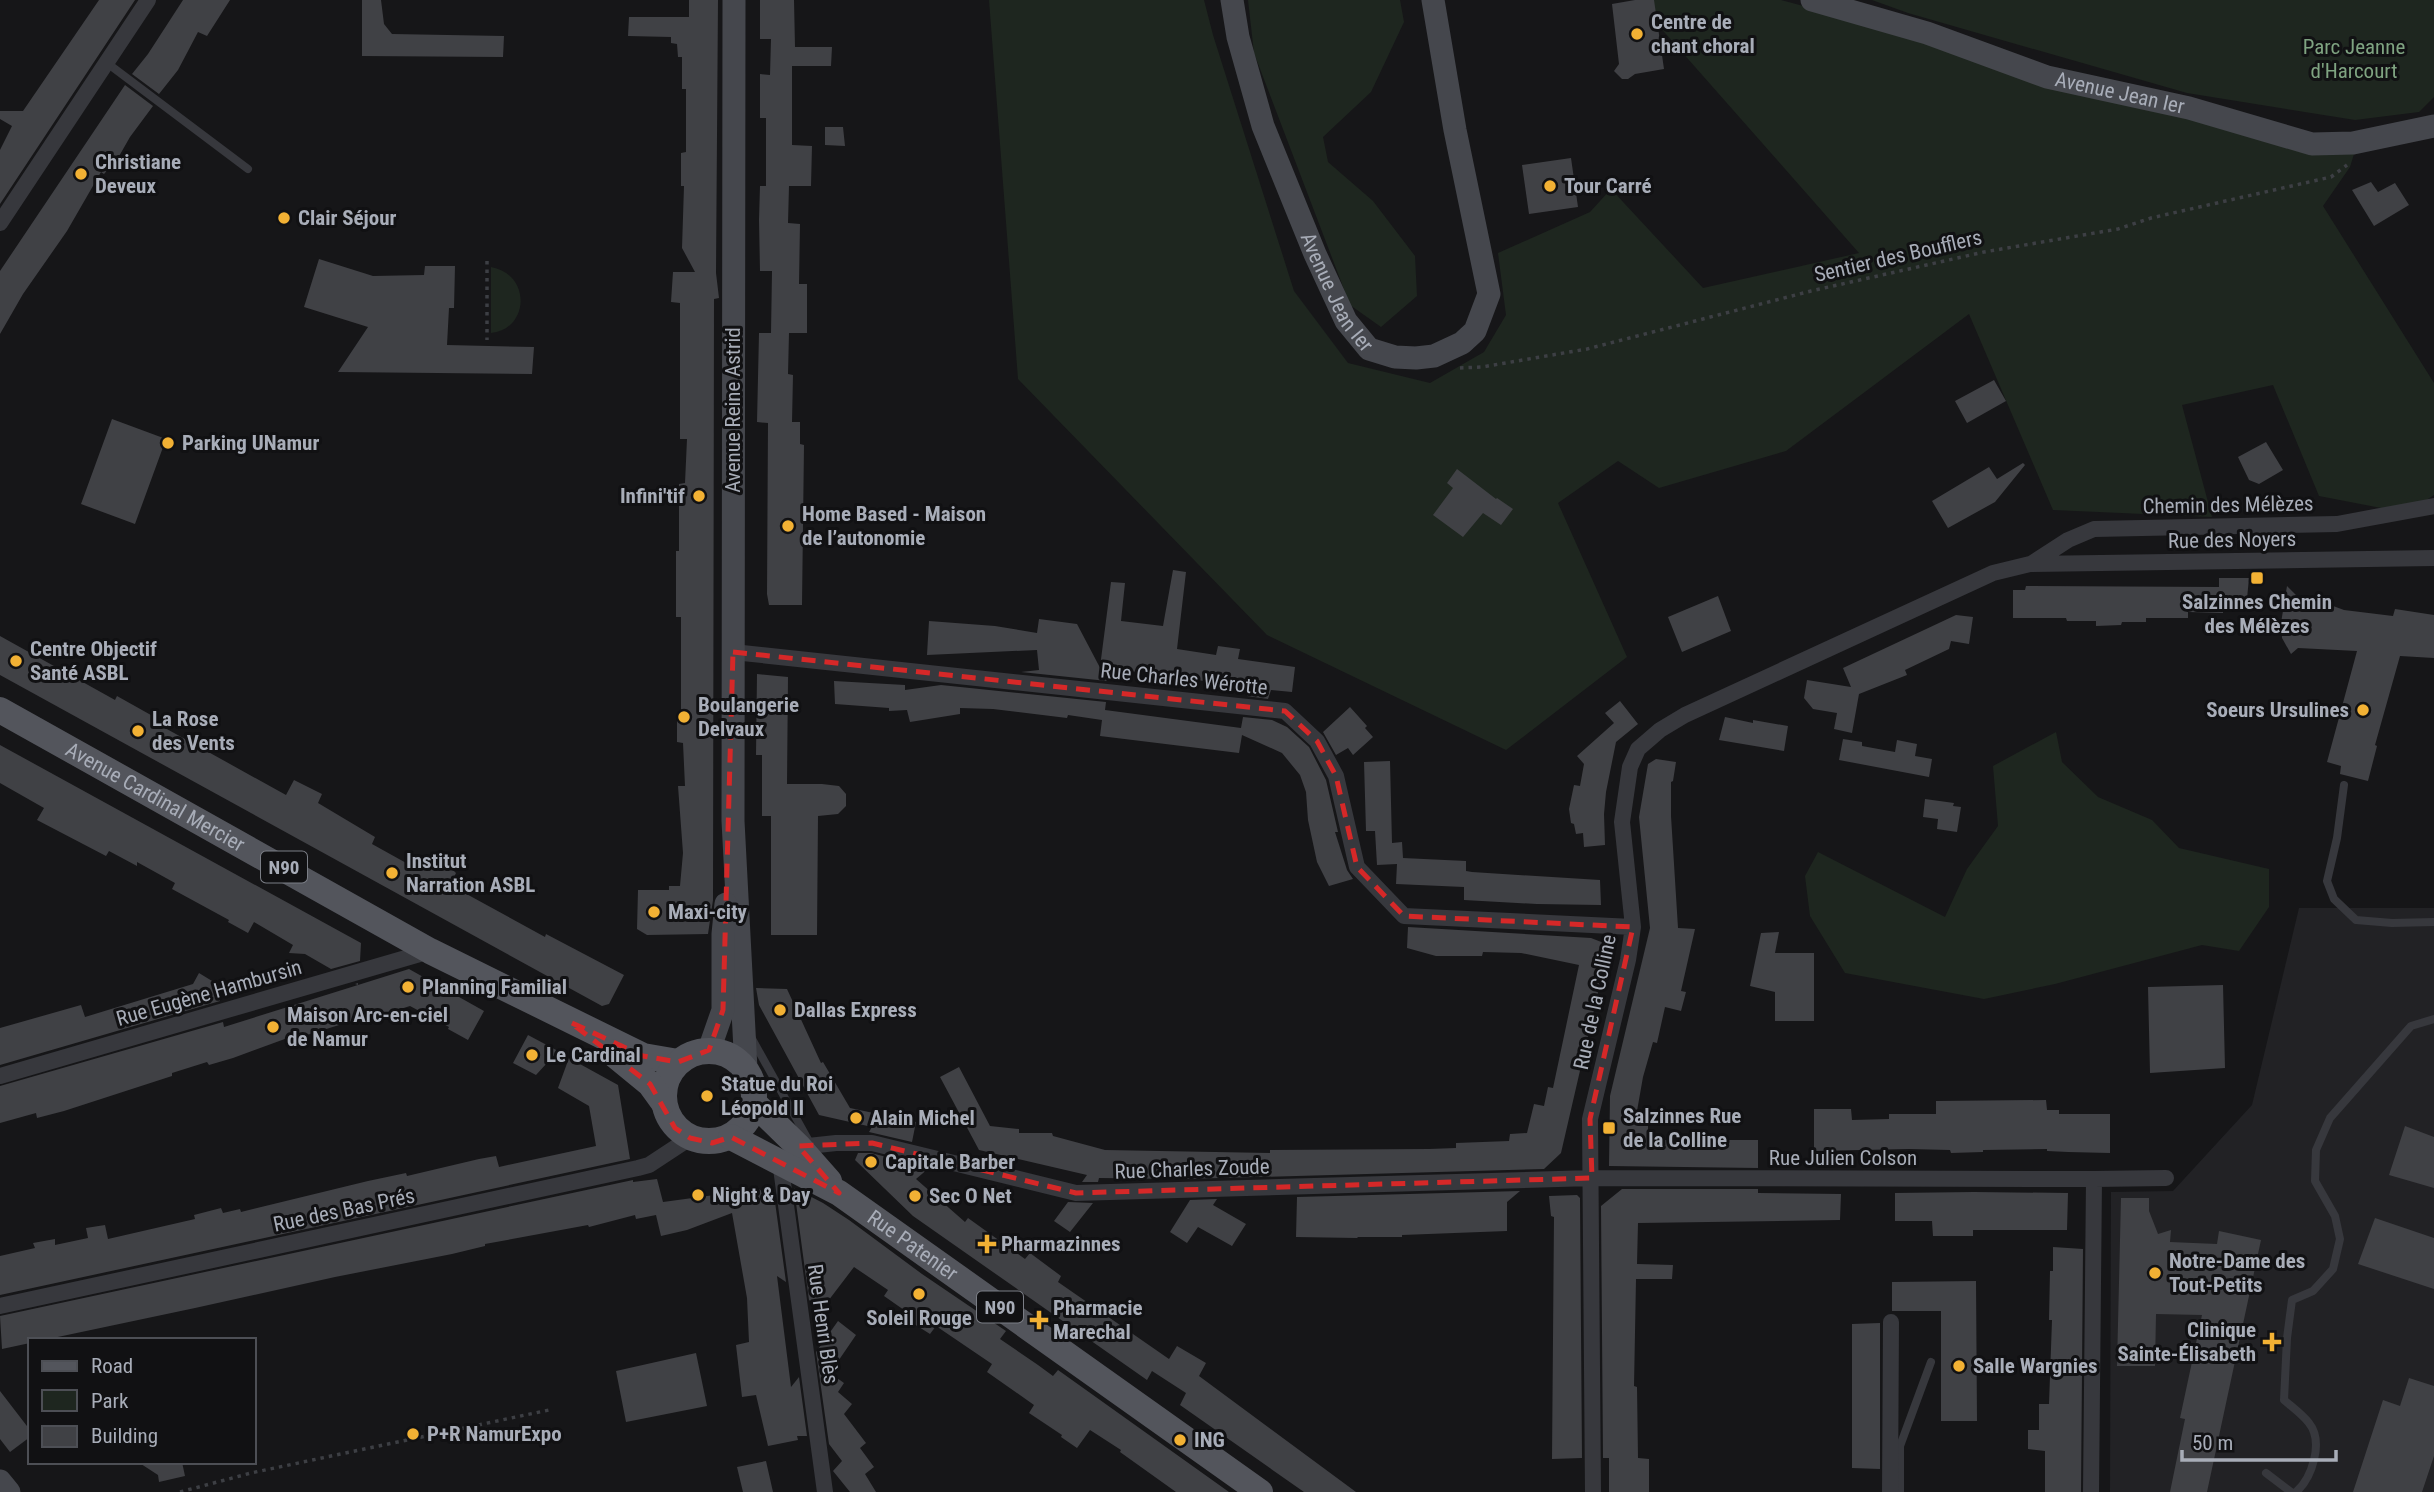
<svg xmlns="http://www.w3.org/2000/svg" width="2434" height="1492" viewBox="0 0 2434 1492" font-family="'Roboto Condensed',sans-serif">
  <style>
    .built { fill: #222225 }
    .green { fill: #1e261f }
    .building { fill: #404145 }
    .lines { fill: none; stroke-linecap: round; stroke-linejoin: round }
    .path { stroke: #3d3f44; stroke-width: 3.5; stroke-dasharray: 3.5 5; stroke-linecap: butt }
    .service { stroke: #37383d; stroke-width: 8 }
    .minor { stroke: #37383d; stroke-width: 16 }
    .secondary { stroke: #45474d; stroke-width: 23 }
    .primary { stroke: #53555c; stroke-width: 26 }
    .marked { fill: none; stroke: #d62828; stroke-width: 5; stroke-dasharray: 14 9; stroke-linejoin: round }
    .poi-dot { fill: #f2b134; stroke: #111113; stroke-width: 2.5 }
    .labels { text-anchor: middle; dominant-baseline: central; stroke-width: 6; stroke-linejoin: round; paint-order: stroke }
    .shield { fill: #111113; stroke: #7b7e86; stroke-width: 2 }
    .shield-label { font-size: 19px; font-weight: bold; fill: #a8adb8 }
    .poi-label { font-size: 21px; font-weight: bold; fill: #a8adb8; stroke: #111113; text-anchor: start }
    .park-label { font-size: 21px; fill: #7fa381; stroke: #111113 }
    .street-label { font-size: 21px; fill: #a8adb8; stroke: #111113 }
  </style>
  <rect width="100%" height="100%" fill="#161618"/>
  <path class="built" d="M2299 908H2434V1492H2110L2111 1192 2173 1191 2252 1105Z"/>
  <path class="green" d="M989 0H1204L1213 35 1294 291 1348 363 1430 383 1484 352 1506 315 1498 253 1590 212 1611 189 1703 288 1859 253 1636 0H1781L2354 154 2350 167 2323 206 2434 383V495L2407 513 2319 496 2273 385 2182 405 2212 517 2053 510 1969 314 1786 451 1659 488 1618 461 1558 503 1627 657 1506 750 1267 635 1018 379Z
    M1248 0H1400L1404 22 1371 92 1323 137 1328 162 1373 201 1415 256 1417 296 1381 327 1350 305 1254 53Z
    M1872 0H2434V97L2419 112 2355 120 2187 93 1908 13Z
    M491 267C531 274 530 329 491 333Z
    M2056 732 2062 762 2098 797 2152 820 2179 848 2269 869V907L2239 951 2202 945 2055 984 1984 999 1845 973 1810 916 1805 876 1818 852 1945 917 1967 869 1998 826 1993 766Z"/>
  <path class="building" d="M99 0H135L0 204V150L12 126 0 119V111H23Z
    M183 0H230L207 36 198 32 178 70 159 94 132 74 148 54Z
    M362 0H381L384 24 392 34 504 36 503 57 362 56Z
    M689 0H718L716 273 719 298 714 299 713 900 708 934 647 935 637 929 638 890H669V886H680L683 853 678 786H685L683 743 677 742V720H681V617H676V551H679V484L685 483 687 439H680V303L671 302 673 272H695L682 248 684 186H681V153L686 152V89H682V57H678L677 44 671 43V37L628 36 629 17H689Z
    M760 0H794L795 47H832L831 66H792V145L812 146 811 186H789L788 223 800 224 799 284H807V333H789L788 374 793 375 792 422H800V444L804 445 802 605H769L767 594 768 423 757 422 759 333H771L772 271H760L759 220 760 186H766V118H760V74L770 75 771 39H760Z
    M1635 0H1654L1664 69 1635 74 1628 79H1622L1614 71 1619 64 1612 4Z
    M125 85 153 106 130 137 118 158 104 174 101 172 67 231 23 294 0 334V271Z
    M825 127H843L845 146 825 145Z
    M1571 158 1578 207 1529 214 1522 165Z
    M2371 182 2378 192 2395 183 2409 205 2374 226 2352 190Z
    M319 259 373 276 424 275 425 266H455L454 308H449L447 345 534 347 532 374 338 372 368 327 304 307Z
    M1994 380 2006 401 1967 423 1955 401Z
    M112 419 166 439 135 524 81 504Z
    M2266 442 2283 470 2259 484 2249 480 2238 457Z
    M2023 463 2025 465 1995 502 1948 528 1932 501 1989 467 1997 479Z
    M1457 469 1496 499 1497 498 1513 509 1501 525 1483 513 1463 537 1433 515 1453 488 1447 483Z
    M1173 570 1186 572 1177 649 1216 655 1218 646 1240 649 1238 659 1295 667 1292 692 1271 690 1268 699 1247 696 1249 687 1100 667 1111 582 1125 583 1121 621 1163 626Z
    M2219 578H2249L2246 609 2223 606V613L2188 612V618H2146V622H2122L2121 625 2096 626V621H2067L2066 618H2013V590H2025L2026 586 2219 587Z
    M2287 586 2302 601 2325 603 2344 610 2393 616 2395 609 2434 615V658L2400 656 2375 745 2377 746 2368 781 2340 774 2341 766 2327 762 2357 651 2298 648 2291 654 2282 638 2281 623Z
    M1718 596 1731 631 1682 652 1668 617Z
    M1956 615 1973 617 1969 644 1951 641 1949 649 1905 670 1907 675 1859 694 1852 733 1834 729 1837 713 1813 709 1804 698 1807 680 1851 687 1843 668Z
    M1039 619 1077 624 1107 681 1021 672 1039 670 1037 650 927 655 929 621 995 626 1037 633Z
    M0 636 115 700 117 696 158 719 156 723 286 795 294 780 322 794 318 803 375 837 372 844 408 864 411 861 430 871 437 859 445 862 456 873 450 885 545 937 546 934 624 975 609 1004 602 1006 560 983 0 675Z
    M757 674 788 677 787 784H822L839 786 846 794V806L838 814 818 816 817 935H771V816H762V755H756Z
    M834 681 905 685V690L941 685 1106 702 1105 710 1241 728 1243 717 1272 720 1287 727 1309 747 1326 780 1338 832H1335L1347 870 1353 879 1329 886 1317 862 1308 820 1306 792 1300 775 1282 753 1242 735 1239 753 1100 736 1102 720 1068 715 1067 718 993 709 960 708V714L910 722 907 710 889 711V708L835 704Z
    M1620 701 1638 724 1616 742 1606 792 1604 814 1605 845 1584 847 1583 833 1576 834 1574 824 1571 823 1569 809 1574 785 1580 786 1584 764 1577 756 1614 723 1605 713Z
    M1350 707 1367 726 1365 728 1373 737 1353 755 1348 748 1336 755 1323 732Z
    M1725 717 1753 723V720L1788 726 1784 751 1719 740Z
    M1843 739 1862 742V746L1895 752 1897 740 1917 744 1915 756 1932 759 1929 777 1839 760Z
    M0 745 361 943 360 961 331 969 305 954 289 953 293 945 254 922 248 933 228 922 229 920 172 889 175 883 137 862V866L109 851 106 856 37 820 44 808 0 783Z
    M1656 759 1676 762 1673 781 1671 782V816L1678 928 1695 929 1681 991 1686 992 1681 1011 1665 1007 1657 1043 1653 1042 1643 1077 1637 1111 1643 1112V1118L1648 1119V1136L1653 1137V1140H1758V1168L1609 1166 1610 1096 1650 928 1639 817 1648 764Z
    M1390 761 1392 843 1402 842 1403 858 1466 861V871L1472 872 1600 880 1601 905 1537 904 1464 900V887L1396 884 1397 864 1377 865 1375 831H1366L1364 762Z
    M1925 799 1954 803 1953 806 1961 807 1957 832 1937 829 1938 819 1923 817Z
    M1408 927 1591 938 1609 945 1561 1153 1544 1169 1185 1179 1099 1178 1098 1182H1082L1087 1175 979 1150 940 1077 959 1067 990 1126 1019 1129V1133H1052L1053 1136 1105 1150 1270 1153V1150L1429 1149 1456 1148V1143L1509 1141 1510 1134 1527 1133 1534 1104 1544 1106 1548 1087 1553 1088 1579 965 1521 953 1483 952 1482 956H1436L1407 948Z
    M1779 932 1775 953H1814V1021H1775V992L1750 986 1761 933Z
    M409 969 484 1011 468 1040 448 1029 449 1027 410 1006 366 1020 365 1017 294 1039 293 1036 233 1058 209 1065 207 1062 172 1073V1076L64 1111 37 1118 36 1113 0 1123V1086L223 1022 224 1027 358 985 355 984 358 983V985Z
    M199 973 217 984 220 1001 0 1065V1028L81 1005 85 1017 193 984Z
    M2223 985 2225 1068 2150 1073 2148 987Z
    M756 988 787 989 821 1063 823 1062 850 1108 916 1122 912 1142 869 1132 872 1127 819 1115 759 1005Z
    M528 1035 558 1051 536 1075 513 1063Z
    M569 1058 618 1085 630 1159 0 1295V1256L35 1248 33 1243 55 1239V1245L88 1238 86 1228 105 1225 108 1239 195 1219 194 1215 221 1208 223 1213 240 1209 241 1212 368 1181 406 1173 407 1176 479 1159 496 1156 499 1167 596 1146 589 1106 558 1088Z
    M2046 1100 2047 1110H2059V1114H2110V1153L2068 1152 2047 1151V1149L1983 1150V1152L1951 1153 1950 1150 1909 1149 1814 1151V1109H1851L1852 1120 1889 1119V1114H1936V1101Z
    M2405 1126 2434 1137V1188L2389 1175Z
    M858 1153H871L929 1168 916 1179 965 1222 968 1218 1025 1259 1030 1253 1061 1276 1058 1282 1169 1359 1177 1346 1206 1363 1199 1376 1356 1492H1304L1180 1405 1186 1393 1152 1371 1147 1380 913 1216 855 1160Z
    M657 1179 663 1202 759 1189 775 1202 786 1282 777 1276 791 1387 799 1377 807 1436H797L798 1440 768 1446 756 1395 742 1397 736 1345 749 1342 747 1298 732 1213 687 1230 661 1236 656 1215 636 1219 635 1215 589 1227 588 1225 485 1244V1246L452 1254 335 1277 195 1308 53 1338 30 1340V1343L2 1349 0 1316 633 1180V1182Z
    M794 1188 823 1203 849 1220 922 1274 1006 1331 1000 1339 1038 1365 1053 1376 1058 1370 1229 1492H1176L1120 1452 1121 1450 1090 1430 1077 1448 1061 1437 1062 1435 1029 1413 1034 1405 987 1372 992 1364 936 1326 930 1334 911 1322 914 1317 884 1296 888 1290 854 1267 822 1309 809 1300Z
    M1622 1189H1758V1193L1841 1194 1840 1220 1638 1223 1637 1264 1673 1265 1672 1279H1636L1634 1386 1637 1387 1638 1458 1649 1459V1492H1609V1458H1603L1601 1206Z
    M1520 1191 1507 1202V1231L1402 1235V1237H1358L1357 1238 1296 1237 1297 1197Z
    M1974 1192 2068 1193 2067 1230H1973V1236H1933L1932 1221H1895V1193Z
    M1577 1195 1580 1198 1582 1458 1552 1459 1554 1217 1551 1216 1549 1196Z
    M2121 1198H2149V1211L2158 1234 2171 1230 2170 1242 2217 1244 2219 1231 2261 1240 2207 1492H2170L2185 1419 2180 1418 2202 1315 2156 1314 2155 1366H2117Z
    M1217 1199 1213 1205 1246 1224 1232 1246 1198 1227 1187 1243 1170 1232 1190 1200Z
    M1068 1202 1093 1203 1070 1232 1054 1221Z
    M2375 1218 2434 1238V1289L2358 1264Z
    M2053 1247 2083 1249 2081 1492H2045V1451L2028 1449V1430H2039V1404H2049L2052 1320H2049L2050 1271H2053Z
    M1976 1281 1977 1421H1941V1311H1892V1282Z
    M838 1321 856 1335 830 1373 844 1383 838 1392 852 1404 844 1414 866 1443 860 1448 874 1467 865 1474 876 1492H850L833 1471 842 1461 829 1444 816 1352Z
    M1880 1323V1469L1852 1468V1324Z
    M696 1353 707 1406 626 1422 616 1371Z
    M2409 1378 2434 1386V1456L2422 1492H2353L2383 1400 2400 1406Z
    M0 1391 30 1430V1437L10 1452 0 1439Z
    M766 1461 773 1492H743L737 1467Z
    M138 1462H182L185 1476 159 1482 158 1475Z"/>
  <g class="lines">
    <path class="path" d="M487 261V340
      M1460 368 1482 367 1587 349 1811 291 1984 252 2118 229 2151 218 2331 177 2347 165
      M180 1492 251 1473 549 1410"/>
    <path class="service" d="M107 63 248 169
      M2344 785 2337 838 2327 881 2334 899 2356 920 2392 923 2434 922
      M751 1037 811 1145
      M2266 1473 2291 1492
      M1900 1492V1446L1931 1362
      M2296 1492C2312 1478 2324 1442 2309 1423 2302 1414 2292 1407 2284 1400L2287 1338 2292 1300 2313 1291 2333 1269 2340 1239 2335 1216 2315 1181 2316 1150 2330 1118 2411 1026 2434 1019"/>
    <path class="minor" d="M0 223 148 0
      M2031 564 2068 540 2094 529 2337 524 2434 506
      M733 652 1285 711 1317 741 1336 776 1357 867 1404 916 1633 927
      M0 1076 430 951
      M799 1147 836 1143H872L1076 1193 1592 1178 2094 1179 2091 1492
      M780 1161 825 1492
      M2094 1179 2166 1178
      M0 1306 638 1168 649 1165 690 1138
      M1593 1492 1590 1119 1628 960 1633 927 1622 822 1630 767 1638 749 1660 730 1685 715 1993 573 2030 564 2434 558
      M1890 1492 1891 1322"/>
    <g class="secondary">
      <path d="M734 0 733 821 746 1069"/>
      <path id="s1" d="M1232 0 1238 37 1263 126 1315 254 1346 321 1369 349 1395 357 1416 358 1434 356 1462 343 1475 331 1489 294 1455 130 1433 0"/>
      <path id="s2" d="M1812 0 1927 33 2047 77 2189 108 2312 144 2353 143 2434 126"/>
      <path d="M709 1050 723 1010V934L726 904"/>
      <path d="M0 1481 9 1492"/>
    </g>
    <g class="primary">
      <path id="s3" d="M0 710 430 951 643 1056 678 1062"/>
      <circle cx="709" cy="1096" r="45"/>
      <path d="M611 1052 650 1084 663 1102"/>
      <path d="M755 1104 799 1147 829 1181"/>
      <path id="s4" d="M731 1137 839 1193 1260 1492"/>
    </g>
  </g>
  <path class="marked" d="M733 652 1285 711 1317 741 1336 776 1357 867 1404 916 1633 927 1590 1119 1592 1178 1076 1193 872 1143 798 1146 839 1193 731 1137 712 1143 690 1138 675 1128 650 1084 570 1022 643 1056 678 1062 709 1050 723 1010Z"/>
  <g class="poi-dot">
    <circle cx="1637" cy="34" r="7"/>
    <circle cx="81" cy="174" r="7"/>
    <circle cx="1550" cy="186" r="7"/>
    <circle cx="284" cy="218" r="7"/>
    <circle cx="168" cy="443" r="7"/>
    <circle cx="699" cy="496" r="7"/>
    <circle cx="788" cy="526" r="7"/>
    <rect x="2250" y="571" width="14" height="14" rx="3.5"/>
    <circle cx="16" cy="661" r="7"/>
    <circle cx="2363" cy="710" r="7"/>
    <circle cx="684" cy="717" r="7"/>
    <circle cx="138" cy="731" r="7"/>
    <circle cx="392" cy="873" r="7"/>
    <circle cx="654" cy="912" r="7"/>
    <circle cx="408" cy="987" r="7"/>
    <circle cx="780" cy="1010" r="7"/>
    <circle cx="273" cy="1027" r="7"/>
    <circle cx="532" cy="1055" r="7"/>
    <circle cx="707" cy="1096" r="7"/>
    <circle cx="856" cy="1118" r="7"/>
    <rect x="1602" y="1121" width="14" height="14" rx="3.5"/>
    <circle cx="871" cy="1162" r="7"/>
    <circle cx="698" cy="1195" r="7"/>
    <circle cx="915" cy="1196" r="7"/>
    <path d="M983.5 1233.5h7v7h7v7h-7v7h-7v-7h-7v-7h7z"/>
    <circle cx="2155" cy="1273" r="7"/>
    <circle cx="919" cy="1294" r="7"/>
    <path d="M1035.5 1309.5h7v7h7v7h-7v7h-7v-7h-7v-7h7z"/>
    <path d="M2268.5 1331.5h7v7h7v7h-7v7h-7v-7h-7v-7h7z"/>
    <circle cx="1959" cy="1366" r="7"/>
    <circle cx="413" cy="1434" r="7"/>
    <circle cx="1180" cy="1440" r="7"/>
  </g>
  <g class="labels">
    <g class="shield">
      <rect x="261" y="851.5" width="46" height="31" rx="5"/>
      <rect x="977" y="1291.5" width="46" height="31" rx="5"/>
    </g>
    <g class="shield-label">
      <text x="284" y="867">N90</text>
      <text x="1000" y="1307">N90</text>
    </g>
    <g class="poi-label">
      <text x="1651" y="22">Centre de<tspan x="1651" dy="24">chant choral</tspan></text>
      <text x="95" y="162">Christiane<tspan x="95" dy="24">Deveux</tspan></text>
      <text x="1564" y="186">Tour Carré</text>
      <text x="298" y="218">Clair Séjour</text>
      <text x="182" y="443">Parking UNamur</text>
      <text x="685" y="496" text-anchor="end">Infini'tif</text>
      <text x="802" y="514">Home Based - Maison<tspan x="802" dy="24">de l’autonomie</tspan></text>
      <text x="2257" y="602" text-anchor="middle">Salzinnes Chemin<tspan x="2257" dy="24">des Mélèzes</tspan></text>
      <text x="30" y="649">Centre Objectif<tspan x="30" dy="24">Santé ASBL</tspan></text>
      <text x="698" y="705">Boulangerie<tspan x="698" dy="24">Delvaux</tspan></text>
      <text x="2349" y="710" text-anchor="end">Soeurs Ursulines</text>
      <text x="152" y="719">La Rose<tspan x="152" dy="24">des Vents</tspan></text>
      <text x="406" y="861">Institut<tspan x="406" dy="24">Narration ASBL</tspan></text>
      <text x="668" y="912">Maxi-city</text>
      <text x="422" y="987">Planning Familial</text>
      <text x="794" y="1010">Dallas Express</text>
      <text x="287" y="1015">Maison Arc-en-ciel<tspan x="287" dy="24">de Namur</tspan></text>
      <text x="546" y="1055">Le Cardinal</text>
      <text x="721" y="1084">Statue du Roi<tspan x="721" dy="24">Léopold II</tspan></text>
      <text x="1623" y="1116">Salzinnes Rue<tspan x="1623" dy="24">de la Colline</tspan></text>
      <text x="870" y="1118">Alain Michel</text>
      <text x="885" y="1162">Capitale Barber</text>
      <text x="712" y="1195">Night &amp; Day</text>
      <text x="929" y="1196">Sec O Net</text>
      <text x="1001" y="1244">Pharmazinnes</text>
      <text x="2169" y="1261">Notre-Dame des<tspan x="2169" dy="24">Tout-Petits</tspan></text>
      <text x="1053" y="1308">Pharmacie<tspan x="1053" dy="24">Marechal</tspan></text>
      <text x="919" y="1318" text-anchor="middle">Soleil Rouge</text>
      <text x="2256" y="1330" text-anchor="end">Clinique<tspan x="2256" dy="24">Sainte-Élisabeth</tspan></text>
      <text x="1973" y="1366">Salle Wargnies</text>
      <text x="427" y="1434">P+R NamurExpo</text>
      <text x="1194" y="1440">ING</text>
    </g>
    <g class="park-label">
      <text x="2354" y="47">Parc Jeanne<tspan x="2354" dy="24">d'Harcourt</tspan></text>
    </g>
    <g class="street-label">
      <text stroke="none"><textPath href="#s2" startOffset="322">Avenue Jean Ier</textPath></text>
      <text transform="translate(1898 256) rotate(-13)">Sentier des Boufflers</text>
      <text stroke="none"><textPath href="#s1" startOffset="312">Avenue Jean Ier</textPath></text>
      <text transform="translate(733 410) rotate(-90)">Avenue Reine Astrid</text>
      <text transform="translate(2228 505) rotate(-1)">Chemin des Mélèzes</text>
      <text transform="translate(2232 540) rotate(-1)">Rue des Noyers</text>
      <text transform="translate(1184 679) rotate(6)">Rue Charles Wérotte</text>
      <text stroke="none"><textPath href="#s3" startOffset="178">Avenue Cardinal Mercier</textPath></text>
      <text transform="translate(209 993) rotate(-16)">Rue Eugène Hambursin</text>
      <text transform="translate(1595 1002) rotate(-78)">Rue de la Colline</text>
      <text x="1843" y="1158">Rue Julien Colson</text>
      <text transform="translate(1192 1169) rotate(-2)">Rue Charles Zoude</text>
      <text transform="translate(344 1210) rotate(-12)">Rue des Bas Prés</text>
      <text stroke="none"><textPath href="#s4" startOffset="212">Rue Patenier</textPath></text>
      <text transform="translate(823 1324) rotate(82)">Rue Henri Blès</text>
    </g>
  </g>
  <rect x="28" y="1338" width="228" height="126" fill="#111113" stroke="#4d4f55" stroke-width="2"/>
  <rect x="42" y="1361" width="35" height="10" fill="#53555c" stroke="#4d4f55" stroke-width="2"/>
  <text x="91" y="1373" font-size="21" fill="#a8adb8">Road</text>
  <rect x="42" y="1390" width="35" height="21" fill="#1e261f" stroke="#4d4f55" stroke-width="2"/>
  <text x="91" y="1408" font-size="21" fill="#a8adb8">Park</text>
  <rect x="42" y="1426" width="35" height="21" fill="#404145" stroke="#4d4f55" stroke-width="2"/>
  <text x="91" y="1443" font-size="21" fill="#a8adb8">Building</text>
  <path d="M2182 1450v10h154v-10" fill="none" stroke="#a8adb8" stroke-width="3.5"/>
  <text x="2192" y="1450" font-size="21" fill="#a8adb8" stroke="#111113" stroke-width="5" paint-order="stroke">50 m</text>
</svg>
